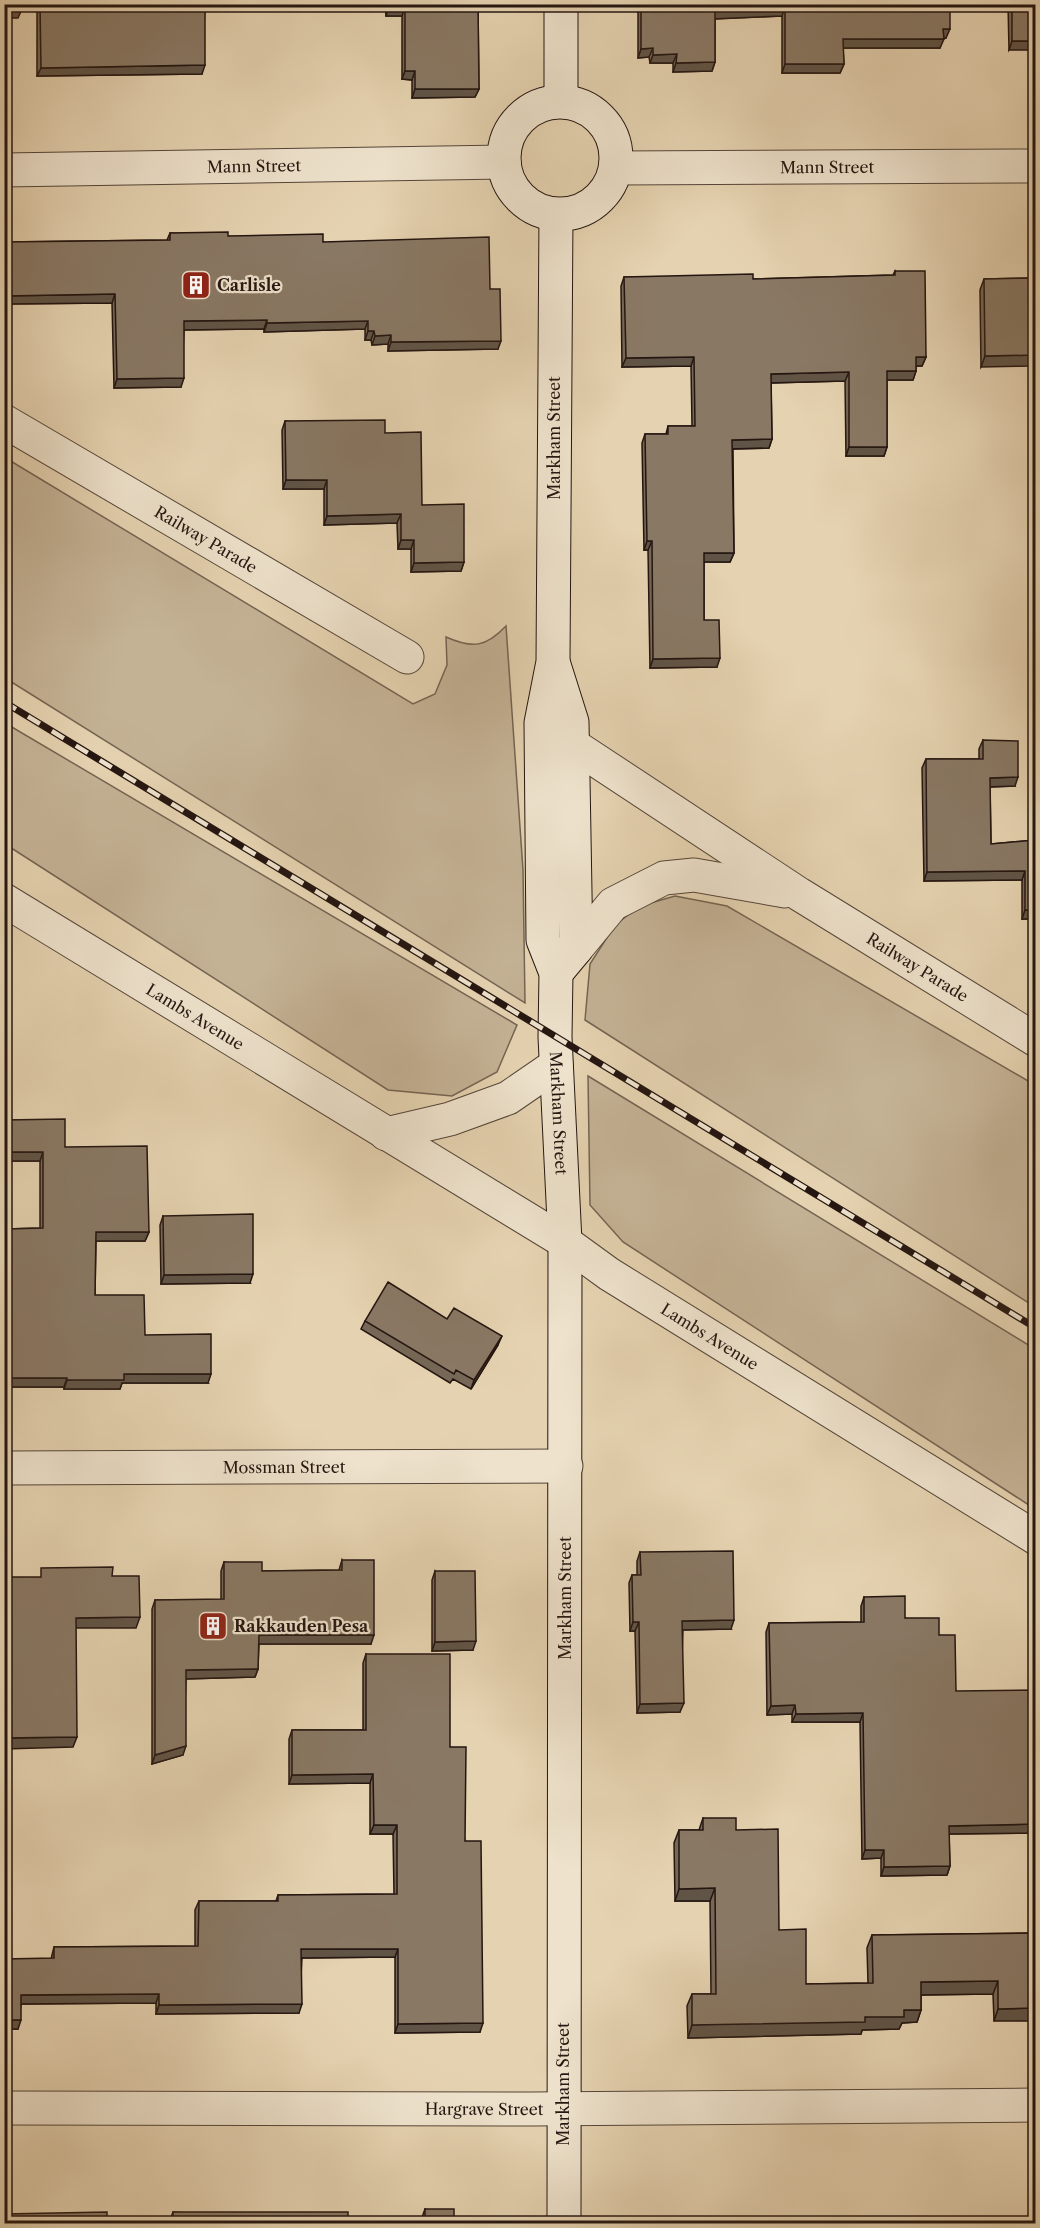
<svg xmlns="http://www.w3.org/2000/svg" width="1040" height="2228" viewBox="0 0 1040 2228" font-family="'Libre Caslon Text',serif">
  <style>
    .green { fill: #c4b295; stroke: #746453; stroke-width: 1.5 }
    .lines { fill: none; stroke-linecap: round; stroke-linejoin: round }
    .street-casing { stroke: #554539; stroke-width: 35 }
    .secondary-casing { stroke: #251611; stroke-width: 35 }
    .street { stroke: #eee2cc; stroke-width: 33 }
    .secondary { stroke: #eee2cc; stroke-width: 33 }
    .rail-casing { stroke: #251611; stroke-width: 7 }
    .rail { stroke: #eee2cc; stroke-width: 4.5; stroke-dasharray: 14; stroke-linecap: butt }
    .wall { fill: #766756; stroke: #251611; stroke-width: 1.5 }
    .shaded-wall { fill: #605446; stroke: #251611; stroke-width: 1.5 }
    .building { fill: #897864; stroke: #251611; stroke-width: 1.5 }
    .labels { text-anchor: middle; dominant-baseline: central; stroke-width: 4.5; stroke-linejoin: round; paint-order: stroke }
    .street-label { font-size: 16px; fill: #251611; stroke: #eee2cc }
    .poi-label { font-size: 16px; font-weight: bold; fill: #251611; stroke: #eee2cc; text-anchor: start }
  </style>
  <rect width="100%" height="100%" fill="#e5d2b0"/>
  <filter id="stains"><feTurbulence type="fractalNoise" baseFrequency=".00333" numOctaves="4"/><feColorMatrix values="0 0 0 0 .2 0 0 0 0 .09 0 0 0 0 .02 0 0 0 .5 -.17"/></filter>
  <radialGradient id="worn" r=".72"><stop offset=".6" stop-color="#630" stop-opacity="0"/><stop offset="1" stop-color="#630" stop-opacity=".3"/></radialGradient>
  <path class="green" d="M4 457 413 704 435 694 447 665 446 637C473 649 486 647 506 626L523 870 525 1003 5 678Z
    M5 723 517 1025 497 1072 452 1096 388 1090 5 844Z
    M675 896 727 906 1035 1085V1307L585 1020 590 964 615 925 640 906Z
    M588 1076 1035 1349V1509L623 1242 590 1205Z"/>
  <g class="lines">
    <g class="street-casing">
      <g id="street">
        <path id="s1" d="M617 168 1036 166"/>
        <path id="s2" d="M4 170 504 162"/>
        <path id="s3" d="M4 421 407 657"/>
        <path id="s4" d="M573 745 799 894 1036 1040"/>
        <path id="s5" d="M4 900 565 1242 609 1274 1036 1538"/>
        <path d="M576 949 613 904 664 878 694 875 785 891"/>
        <path d="M386 1134 450 1119 508 1098 556 1065"/>
        <path id="s6" d="M4 1468 566 1466"/>
        <path id="s7" d="M4 2108 531 2109 1036 2105"/>
      </g>
    </g>
    <g class="secondary-casing">
      <g id="secondary">
        <path d="M561 4V101"/>
        <circle cx="560" cy="158" r="56"/>
        <path id="s8" d="M556 215 553 662 541 723 543 940 556 973 555 1037 565 1242 564 2224"/>
        <path d="M554 665 572 722 576 949 556 973"/>
      </g>
    </g>
    <use href="#street" class="street"/>
    <use href="#secondary" class="secondary"/>
    <g class="rail-casing">
      <path id="rail" d="M4 702 1036 1328"/>
    </g>
    <use href="#rail" class="rail"/>
  </g>
  <path class="wall" d="M37 4H205L202 74 37 76Z
    M385 4H478L479 89 475 97 412 98V80L402 79V16H386Z
    M638 4H950L946 38H943L940 48H843L844 64 840 73H782V16L715 19V62L712 71 673 72V63H650L649 57 638 58Z
    M1008 4H1035L1009 50Z
    M170 233 323 242 490 289 498 349 388 351V344L372 345 371 340H365V329L264 332V329L184 330 181 387 114 388 112 303 4 304V242L167 240Z
    M895 271 926 357 922 366H916V371L913 380H887V447L884 456H846L845 381 771 383 772 439 769 448 733 449 734 553 730 562H704V620L717 667 650 668 648 550H644L642 443 645 434H666L668 426H692L691 366 622 367 621 286 624 277 753 279 893 275Z
    M1035 278 981 367 980 290 984 279Z
    M285 421 385 433 422 505 464 562 461 571 411 572V549H398L397 523 324 525V489H283L282 430Z
    M983 740 1015 786 990 787 991 844 1035 840V919H1022V880L924 881 922 768 926 759H979V749Z
    M4 1120 65 1147 149 1232 145 1241H96L95 1295 145 1335 208 1383H122L120 1389H64V1387H4V1233L6 1229 40 1228V1161H4Z
    M163 1216 250 1283 161 1284 160 1225Z
    M447 1319 498 1345 471 1389 453 1379 450 1383 361 1329 365 1321Z
    M640 1552 731 1629 683 1630 680 1712 637 1713 635 1631H630L629 1583 632 1575H637V1561Z
    M342 1560 371 1644H259L258 1669 255 1677 186 1679 183 1755 152 1764V1609L155 1600H221V1571L224 1562 262 1571 339 1570Z
    M435 1571 473 1650 432 1651V1580Z
    M864 1597 939 1635 956 1691 1035 1833 949 1834 950 1866 947 1875 881 1876V1858L862 1859 860 1722H792V1714L767 1715 766 1632 769 1623 861 1622V1606Z
    M366 1654 450 1747 465 1841 480 2032 395 2033V1957L302 1958 299 2013 156 2014V2003L21 2004 18 2029H4V1959H51L54 1947 195 1946V1910L199 1901H276L278 1895 394 1894 393 1834H370V1783L289 1784V1739L292 1730H363V1663Z
    M703 1818 736 1830 779 1930 806 1984 868 1983 867 1948 872 1935 1035 1933 994 2021 993 1994 921 1995V2010L917 2022 902 2023 899 2029 862 2030 861 2034 688 2038 687 2006 692 1994H711L710 1901H675L674 1843 679 1830H699Z
    M425 2209 454 2217 482 2223H420Z
    M173 2212 348 2223H170V2220Z"/>
  <path class="shaded-wall" d="M389 7H405L402 16H386Z
    M785 7 782 16 711 19 715 11Z
    M4 9H22L18 18H4Z
    M943 29H950L946 38H940Z
    M843 39H944L940 48H840Z
    M1012 41H1035V50H1009Z
    M653 48 649 57 638 58 641 49Z
    M677 54 673 63H650L653 55Z
    M715 62 712 71 673 72 676 63Z
    M785 64H844L840 73H782Z
    M205 65 202 74 37 76 41 68Z
    M405 71H415L412 80 402 79Z
    M415 89H479L475 97 412 98Z
    M115 294 112 303 4 304V296Z
    M267 320 264 329 181 330 184 321Z
    M368 321 365 329 264 332 267 323Z
    M368 331H374L371 340H365Z
    M391 335 388 344 372 345 375 336Z
    M501 341 498 349 388 351 391 342Z
    M1035 355V366L981 367 985 356Z
    M694 357 691 366 622 367 626 358Z
    M916 357H926L922 366H913Z
    M887 371H916L913 380H884Z
    M849 372 845 381 768 383 771 374Z
    M184 378 181 387 114 388 117 379Z
    M772 439 769 448 729 449 732 440Z
    M849 447H887L884 456H846Z
    M286 480H327L324 489H283Z
    M401 514 397 523 324 525 327 516Z
    M401 540H414L411 549H398Z
    M647 541H652L648 550H644Z
    M704 553H734L730 562H701Z
    M464 562 461 571 411 572 414 563Z
    M720 658 717 667 650 668 653 659Z
    M1018 777 1015 786 987 787 990 778Z
    M1025 871 1022 880 924 881 927 872Z
    M1025 910H1035V919H1022Z
    M4 1152H43L40 1161H4Z
    M96 1232H149L145 1241H93Z
    M253 1274 250 1283 161 1284 164 1275Z
    M502 1336 498 1345 471 1389 474 1380Z
    M124 1374H211L208 1383H122L120 1389H64L67 1380Z
    M4 1378H67L64 1387H4Z
    M140 1617 136 1628H72L76 1618Z
    M734 1620 731 1629 679 1630 682 1621Z
    M633 1622H639L635 1631H630Z
    M259 1635H374L371 1644H256Z
    M476 1641 473 1650 432 1651 435 1642Z
    M258 1669 255 1677 182 1679 186 1670Z
    M684 1703 680 1712 637 1713 640 1704Z
    M795 1705 792 1714 767 1715 771 1706Z
    M863 1713 860 1722H792L796 1714Z
    M77 1737 73 1747 4 1749V1738Z
    M186 1746 183 1755 152 1764 155 1755Z
    M373 1774 370 1783 289 1784 292 1775Z
    M1035 1824V1833L946 1834 949 1826Z
    M374 1825H397L393 1834H370Z
    M865 1850H884L881 1858 862 1859Z
    M950 1866 947 1875 881 1876 884 1867Z
    M715 1888 710 1901H675L679 1889Z
    M301 1949H398L395 1957 298 1958Z
    M998 1981 993 1994 916 1995 921 1982Z
    M159 1994 156 2003 18 2004 21 1995Z
    M302 2004 299 2013 156 2014 159 2005Z
    M1035 2008V2021H994L998 2009Z
    M904 2010H921L917 2022 902 2023 899 2029 862 2030 861 2034 688 2038 692 2025 865 2017Z
    M4 2020H21L18 2029H4Z
    M483 2023 480 2032 395 2033 398 2024Z"/>
  <path class="building" d="M4 4H22V9H4Z
    M40 4H205V65L41 68Z
    M389 4H478L479 89H415V71H405V7H389Z
    M641 4H950V29H943L944 39H843L844 64H785V7L715 11V62L676 63 677 54 653 55V48L641 49Z
    M1012 4H1035V41H1012Z
    M228 232V236L323 234V242L489 237 490 289H500L501 341 391 342V335L375 336 374 331H368V321L267 323V320L184 321V378L117 379 115 294 4 296V242L170 240V233Z
    M895 271H925L926 357H916V371H887V447H849V372L771 374 772 439 732 440 734 553H704V620H719L720 658 653 659 652 541H647L645 434H668V426H695L694 357 626 358 624 277 753 274V279L895 275Z
    M1035 278V355L985 356 984 279Z
    M385 420V433L421 432 422 505 464 504V562L414 563V540H401V514L327 516V480H286L285 421Z
    M983 740 1018 741V777L990 778 991 844 1035 840V910H1025V871L927 872 926 759H983Z
    M65 1119V1147L147 1146 149 1232H96L95 1295H144L145 1335 211 1334V1374H124V1380H67V1378H4V1305H7L6 1229 43 1228V1152H4V1120Z
    M253 1214V1274L164 1275 163 1216Z
    M388 1282 447 1319 454 1308 502 1336 474 1380 456 1370 454 1374 365 1321Z
    M733 1551 734 1620 682 1621 684 1703 640 1704 639 1622H633L632 1575H641L640 1552Z
    M342 1560H374V1635H259L258 1669 186 1670V1746L155 1755V1600L224 1599V1562H262V1571L342 1570Z
    M113 1567 112 1576H139L140 1617 76 1618 77 1737 4 1738V1577H41V1568Z
    M435 1571H475L476 1641 435 1642Z
    M905 1596V1618H939V1635H955L956 1691 1035 1690V1824L949 1826 950 1866 884 1867V1850H865L863 1713 796 1714 795 1705 771 1706 769 1623 864 1622V1597Z
    M366 1654H450V1747H466L465 1841H481L483 2023 398 2024V1949H301L302 2004 159 2005V1994L21 1995V2020H4V1959L54 1958V1947L198 1946 199 1901H278V1895L397 1894V1825H374L373 1774 292 1775V1730H366Z
    M703 1818H736V1830L778 1829 779 1930 806 1929V1984L873 1983 872 1935 1035 1933V2008L998 2009V1981L921 1982V2010H904V2017H865V2022L692 2025V1994H716L715 1888 679 1889V1830H703Z
    M425 2209H454V2217H482V2223H425Z
    M107 2212V2223H4V2214Z
    M173 2212H348V2223H173Z"/>
  <defs>
    <g id="building-square" transform="scale(1.5)"><rect x="-9" y="-9" width="18" height="18" rx="4" fill="#8f2418" stroke="#eee2cc"/><path d="M-4-6H4V6H1V3H-1V6H-4ZM-2.5-4.3h1.7v1.8h-1.7ZM.8-4.3h1.7v1.8H.8ZM-2.5-1h1.7V.8h-1.7ZM.8-1h1.7V.8H.8Z" fill="#fff"/></g>
  </defs>
  <g fill-rule="evenodd">
    <use href="#building-square" x="196" y="285"/>
    <use href="#building-square" x="213" y="1626"/>
  </g>
  <g class="labels">
    <g class="street-label">
      <text stroke="none"><textPath href="#s2" startOffset="250">Mann Street</textPath></text>
      <text stroke="none"><textPath href="#s1" startOffset="210">Mann Street</textPath></text>
      <text transform="translate(554 438) rotate(-90)">Markham Street</text>
      <text stroke="none"><textPath href="#s3" startOffset="234">Railway Parade</textPath></text>
      <text stroke="none"><textPath href="#s4" startOffset="410">Railway Parade</textPath></text>
      <text stroke="none"><textPath href="#s5" startOffset="224">Lambs Avenue</textPath></text>
      <text stroke="none"><textPath href="#s8" startOffset="902">Markham Street</textPath></text>
      <text stroke="none"><textPath href="#s5" startOffset="830">Lambs Avenue</textPath></text>
      <text stroke="none"><textPath href="#s6" startOffset="280">Mossman Street</textPath></text>
      <text transform="translate(565 1598) rotate(-90)">Markham Street</text>
      <text transform="translate(563 2084) rotate(-90)">Markham Street</text>
      <text stroke="none"><textPath href="#s7" startOffset="480">Hargrave Street</textPath></text>
    </g>
    <g class="poi-label">
      <text x="217" y="285">Carlisle</text>
      <text x="234" y="1626">Rakkauden Pesa</text>
    </g>
  </g>
  <rect width="1040" height="2228" fill="none" stroke="#e5d2b0" stroke-width="24"/>
  <rect x="6" y="6" width="1028" height="2216" fill="none" stroke="#251611" stroke-width="3"/>
  <rect x="12" y="12" width="1016" height="2204" fill="none" stroke="#251611" stroke-width="1.5"/>
  <rect width="100%" height="100%" filter="url(#stains)"/>
  <rect width="100%" height="100%" fill="url(#worn)"/>
</svg>
